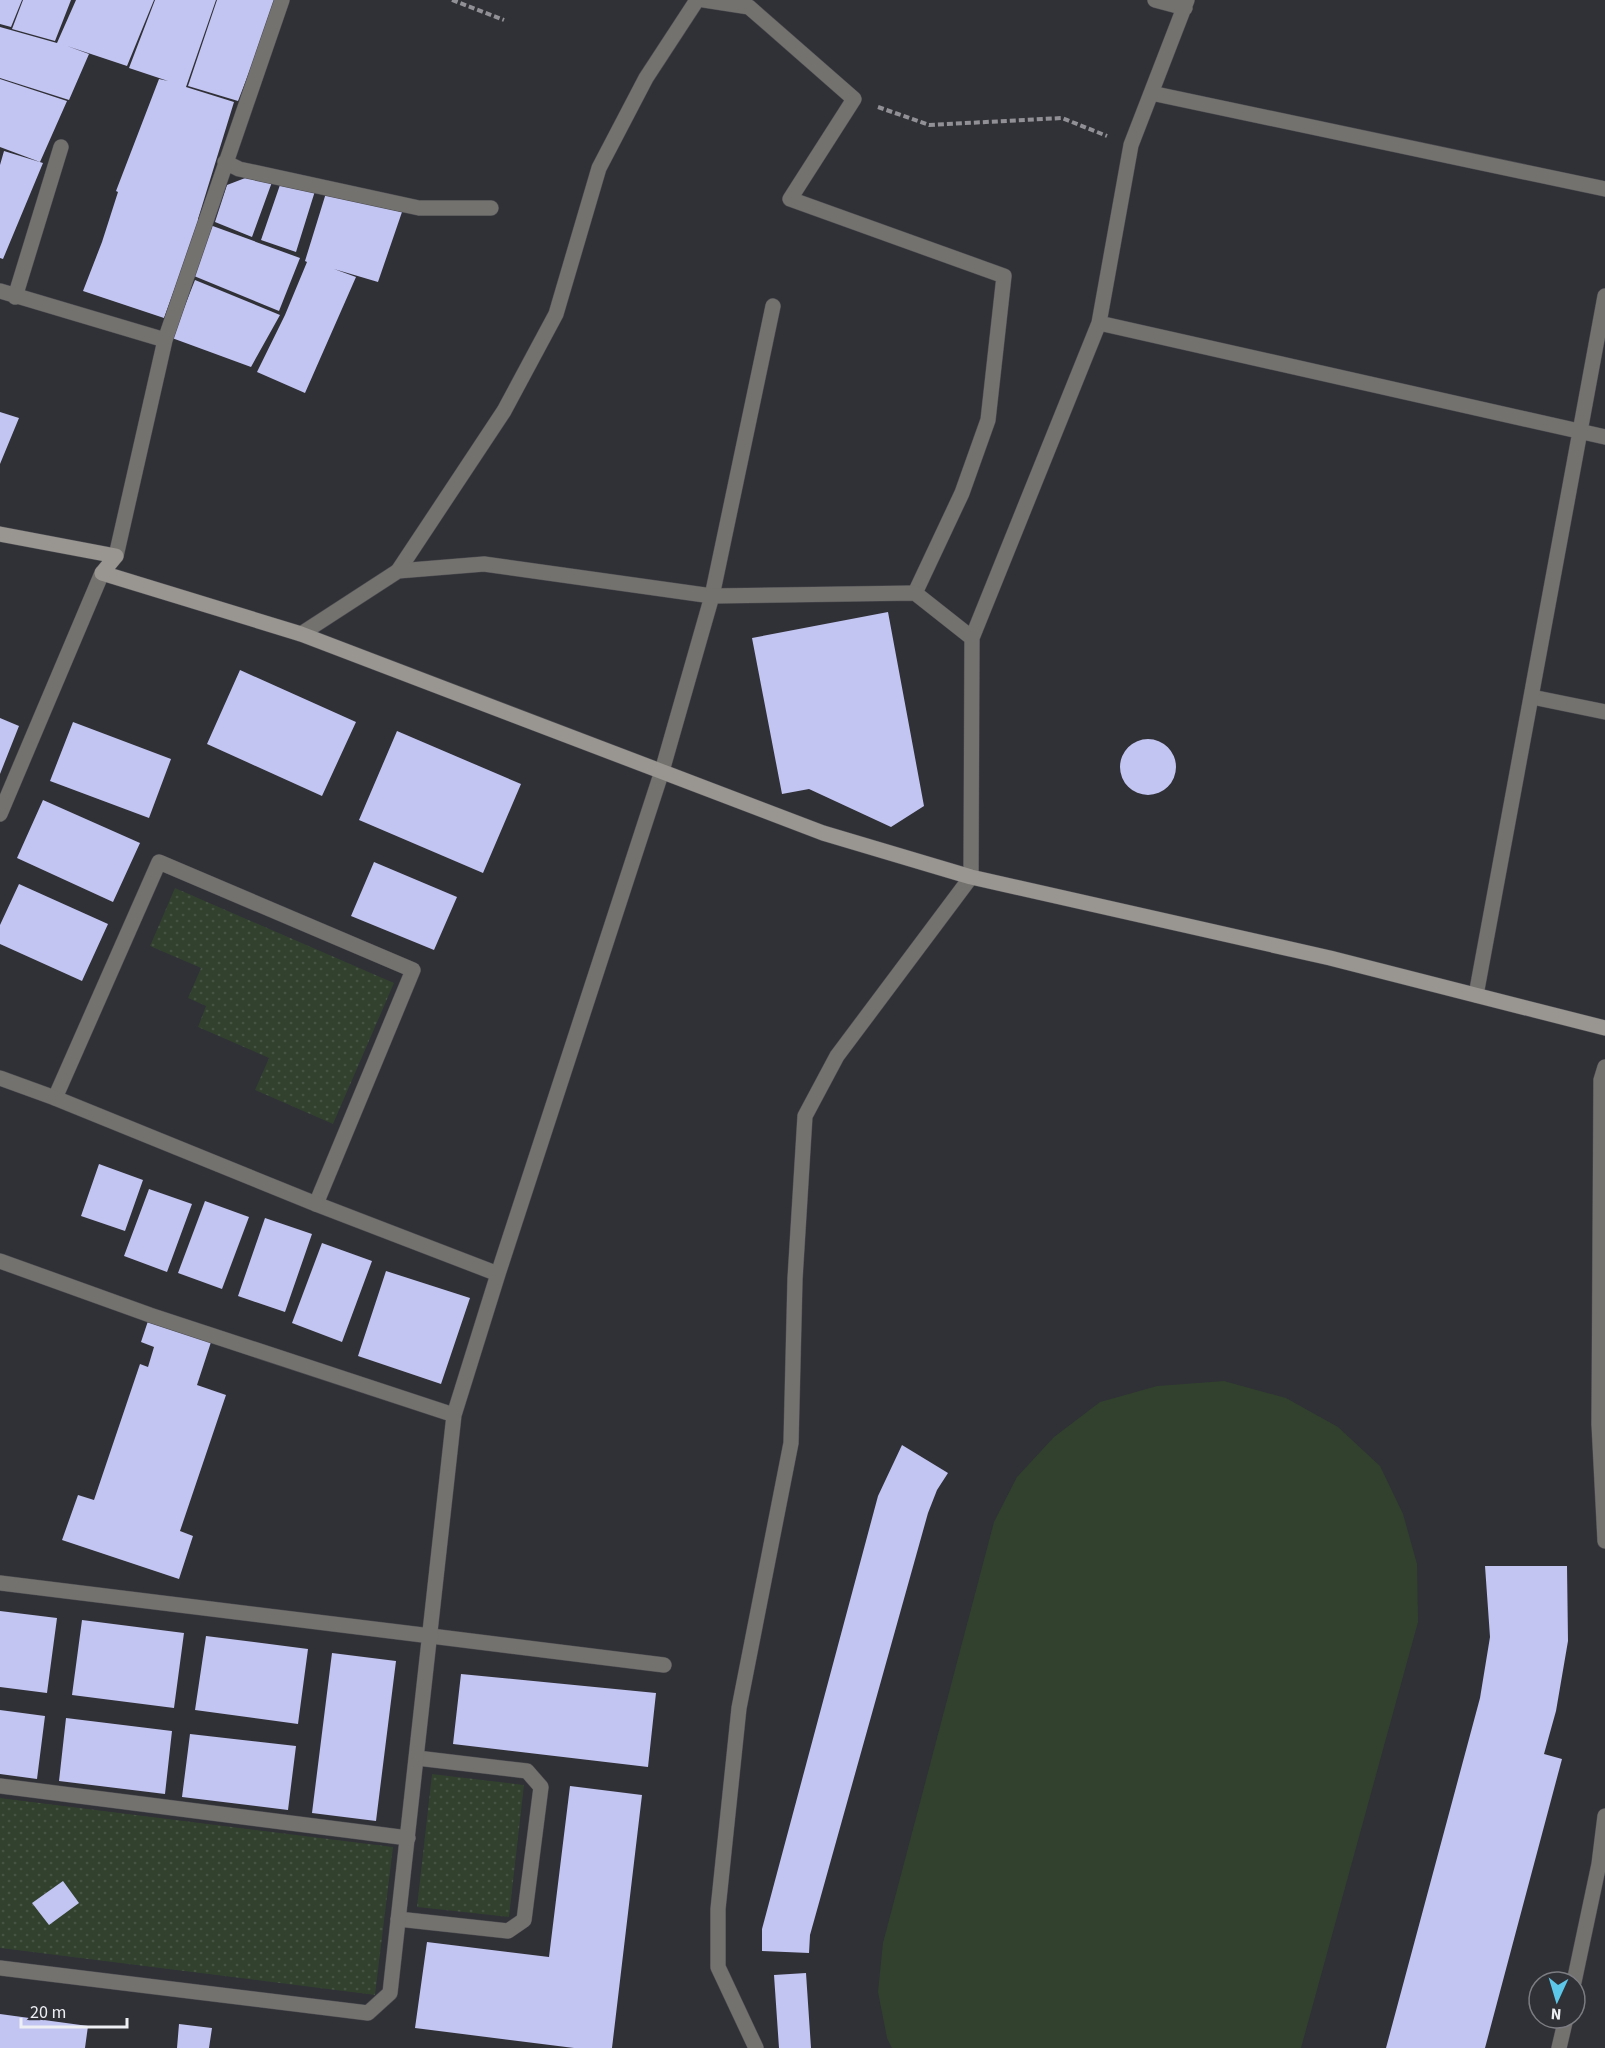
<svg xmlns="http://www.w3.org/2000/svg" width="1605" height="2048" viewBox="0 0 1605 2048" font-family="'Source Sans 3',sans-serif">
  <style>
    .park { fill: url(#park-dots) }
    .pitch { fill: #31412e }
    .building { fill: #c2c4f1 }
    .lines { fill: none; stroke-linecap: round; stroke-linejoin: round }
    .lane-casing { stroke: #4b4b51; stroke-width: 16 }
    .street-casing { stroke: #4b4b51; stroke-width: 16 }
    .secondary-casing { stroke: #4b4b51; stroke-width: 16 }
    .path { stroke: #909096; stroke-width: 4; stroke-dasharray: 6 3; stroke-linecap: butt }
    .lane { stroke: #74726e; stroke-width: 15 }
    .street { stroke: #74726e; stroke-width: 15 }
    .secondary { stroke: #999691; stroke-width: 15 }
  </style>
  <defs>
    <pattern id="park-dots" width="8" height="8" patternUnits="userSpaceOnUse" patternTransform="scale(1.5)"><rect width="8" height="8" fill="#31412e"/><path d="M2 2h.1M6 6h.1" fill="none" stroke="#455443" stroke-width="1.8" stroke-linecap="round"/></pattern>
  </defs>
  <rect width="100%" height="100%" fill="#303037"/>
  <path class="park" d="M175 888 394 983 333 1124 255 1090 269 1058 198 1027 206 1006 188 998 201 968 150 946Z
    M432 1774 524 1785 509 1917 417 1907Z
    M0 1798 393 1847 375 1995 0 1948Z"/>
  <path class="pitch" d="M1224 1381 1286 1398 1338 1427 1380 1466 1403 1514 1417 1564 1418 1622 1301 2048H892L887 2038 878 1992 883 1943 994 1522 1017 1477 1054 1437 1100 1402 1157 1386Z"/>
  <path class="building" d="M0 0H22L11 27 0 24Z
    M23 0H71L55 41 12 29Z
    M76 0H154L127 66 67 46 89 54 69 100 0 78V27L57 43Z
    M155 0H216L186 87 234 102 198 219 200 220 164 318 83 291 102 242 118 192 116 191 159 79 168 81 129 68Z
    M217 0H277L238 101 188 86Z
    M0 79 67 101 40 162 0 147Z
    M4 151 43 163 3 259 0 258V165Z
    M253 175 272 182 252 237 215 222 227 185Z
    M281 182 315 191 296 252 261 240Z
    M326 193 402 212 378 282 334 269 356 277 305 393 257 372 285 315 307 262 305 261Z
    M210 225 300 258 279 311 194 276Z
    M195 280 280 315 251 367 172 338Z
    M0 412 19 418 0 464Z
    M888 612 924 806 891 827 809 789 782 794 752 638Z
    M240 670 356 722 322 796 207 744Z
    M0 718 19 726 0 774Z
    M73 722 171 759 149 818 50 781Z
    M397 731 521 784 483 873 359 820Z
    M1120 767a28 28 0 1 1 56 0a28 28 0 1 1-56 0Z
    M43 800 140 843 113 902 17 858Z
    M374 862 457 897 434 950 351 916Z
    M19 884 108 924 82 981 0 944V925Z
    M99 1164 143 1180 125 1231 81 1216Z
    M149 1189 192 1204 167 1272 124 1256Z
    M205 1201 249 1217 222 1289 178 1273Z
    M265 1218 312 1234 285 1312 238 1296Z
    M322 1243 372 1261 342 1342 292 1323Z
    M386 1271 470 1298 441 1384 358 1356Z
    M150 1315 213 1336 197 1385 226 1395 180 1531 193 1536 179 1579 62 1540 78 1495 94 1500 140 1364 148 1367 154 1347 141 1342Z
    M902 1445 948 1473 937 1490 928 1513 810 1935 809 1953 762 1951V1929L878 1496Z
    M1485 1566H1567L1568 1641 1556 1711 1544 1754 1562 1759 1485 2048H1386L1480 1698 1490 1637Z
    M0 1611 57 1618 47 1693 0 1687Z
    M82 1620 184 1633 174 1708 72 1695Z
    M206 1636 308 1649 298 1724 195 1710Z
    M332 1653 396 1661 376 1821 312 1813Z
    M461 1674 656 1693 648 1767 453 1744Z
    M0 1710 45 1716 37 1779 0 1774Z
    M66 1718 172 1731 165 1794 59 1781Z
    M190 1734 296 1746 288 1810 182 1797Z
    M570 1786 642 1795 612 2048H574L415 2028 427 1942 549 1957Z
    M63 1881 79 1903 49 1925 32 1903Z
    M806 1973 811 2048H779L774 1975Z
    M0 2014 88 2026 85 2048H0Z
    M179 2024 212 2028 209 2048H177Z"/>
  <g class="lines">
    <g class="lane-casing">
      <path id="lane" d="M704 0 749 7 854 99 790 199 1004 276 988 420 962 493 915 593
        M398 571 504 411 556 314 599 168 646 78 697 0
        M1532 697 1605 712
        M662 771 712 596 773 306
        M1605 1067 1601 1080 1599 1424 1605 1541
        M55 1098 159 862 413 970 316 1204
        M431 1636 664 1665
        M398 1919 508 1931 524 1920 541 1787 527 1771 417 1758
        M1574 1982 1599 1864 1605 1816
        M756 2048 718 1967V1909L739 1708 791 1443 795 1279 805 1116 837 1056 971 877
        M1559 2048 1566 2018"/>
    </g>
    <g class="street-casing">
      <path id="street" d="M1155 0 1185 8
        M1151 93 1605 189
        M225 162 239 169 419 208H491
        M0 291 165 340
        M15 297 61 147
        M1099 323 1605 437
        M116 556 165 340 282 0
        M301 634 398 571 484 564 712 596 915 593 972 638
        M0 814 102 573
        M971 877 972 638 1099 323 1131 145 1187 0
        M1476 995 1605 296
        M0 1078 55 1098 316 1204 498 1274 454 1415 390 1993 368 2013 0 1968
        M0 1261 150 1315 454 1415
        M498 1274 662 771
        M0 1583 431 1636
        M0 1786 408 1838"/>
    </g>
    <g class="secondary-casing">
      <path id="secondary" d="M0 534 116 556 102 573 301 634 823 833 971 877 1330 958 1605 1028"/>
    </g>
    <path class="path" d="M452 0 504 20
      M878 107 929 125 1062 118 1107 136"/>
    <use href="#lane" class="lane"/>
    <use href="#street" class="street"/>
    <use href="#secondary" class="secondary"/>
  </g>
  <g transform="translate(1557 2000) rotate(184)"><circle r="28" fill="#303037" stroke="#7c7c83" stroke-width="1.5"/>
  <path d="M0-4.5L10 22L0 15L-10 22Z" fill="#5cc7e8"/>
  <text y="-9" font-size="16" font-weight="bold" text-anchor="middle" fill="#eeeff4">N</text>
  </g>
  <path d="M21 2018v9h106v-9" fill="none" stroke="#eeeff4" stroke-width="3"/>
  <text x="30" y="2018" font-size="18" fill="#eeeff4" stroke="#303037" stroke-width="4.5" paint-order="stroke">20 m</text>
</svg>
